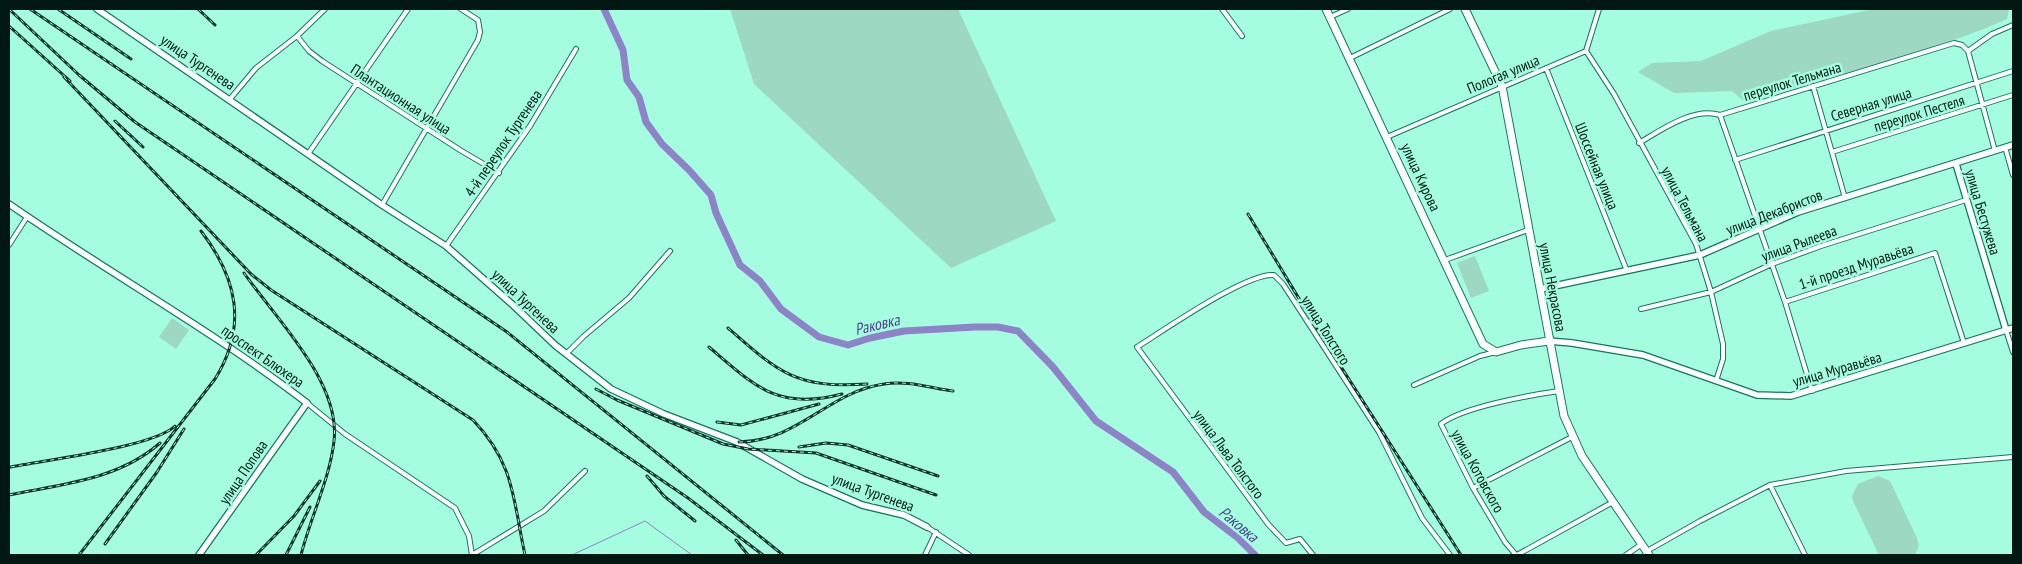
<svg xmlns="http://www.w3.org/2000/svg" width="2022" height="564" viewBox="0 0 2022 564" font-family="'PT Sans Narrow',sans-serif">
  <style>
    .green { fill: #9cd8c2 }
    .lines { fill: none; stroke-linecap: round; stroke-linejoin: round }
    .stream { stroke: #8e83c8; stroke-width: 1 }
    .river { stroke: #8e83c8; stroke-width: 7 }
    .street-casing { stroke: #13775e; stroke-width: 6 }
    .secondary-casing { stroke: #13775e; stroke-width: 8 }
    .highway-casing { stroke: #13775e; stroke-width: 9 }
    .street { stroke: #fff; stroke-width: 4 }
    .secondary { stroke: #fff; stroke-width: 5.5 }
    .highway { stroke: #fff; stroke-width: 7 }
    .rail-casing { stroke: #14332a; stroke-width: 3 }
    .rail { stroke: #a4fdde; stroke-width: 1; stroke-dasharray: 4; stroke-linecap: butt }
    .labels { text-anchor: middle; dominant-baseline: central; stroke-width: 5; stroke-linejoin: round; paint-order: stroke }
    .street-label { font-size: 15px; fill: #001811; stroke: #a4fdde }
    .water-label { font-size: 16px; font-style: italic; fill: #523f92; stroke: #a4fdde }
  </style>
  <rect width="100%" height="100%" fill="#a4fdde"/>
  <path class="green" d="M730 9H958L1056 221 951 268 754 84Z
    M1874 9H2009L2007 19C1923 56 1832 77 1744 101L1732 91 1674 93 1638 72 1652 63 1701 61 1771 31Z
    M1475 256 1489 291 1471 298 1457 263Z
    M172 318 189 330 176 349 159 337Z
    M1878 476 1890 481 1917 538 1919 546 1915 555H1879L1853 501 1852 496 1858 484Z"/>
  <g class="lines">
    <path class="stream" d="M572 555 645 521 692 555"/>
    <path class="river" d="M604 9 623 50 627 80 639 97 646 122 662 144 689 170 711 195 716 213 740 265 760 281 781 309 819 337 848 345 870 338 904 331 975 327H998L1018 331 1053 367 1096 421 1173 472 1204 512 1238 538 1255 555"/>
    <g class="street-casing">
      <path id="street" d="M1222 9 1242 36
        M1330 17 1348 9
        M297 36 309 51 322 61 460 150 499 173
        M1586 51 1614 94 1696 244 1711 292 1723 344V359L1716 381
        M1586 51 1599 9
        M1968 51 1992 34 2013 25
        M1350 58 1450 9
        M1546 68 1627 271
        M1813 86 1845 198
        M230 99 256 68 297 36 325 9
        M1720 115 1785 302 1812 391
        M1387 137 1586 51
        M1639 143C1661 130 1693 107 1720 115L1954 43 1962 45 1968 51 1995 151
        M2005 147 2013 175
        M1832 152 2013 95
        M308 154 408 9
        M1735 160 2013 71
        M382 205 478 40 480 32 478 20 461 9
        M9 245 27 217
        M446 246 530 126 576 49
        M1445 260 1528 230
        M1785 302 1935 253 1964 343
        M1641 309 1711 292 1772 264 1821 246 1966 200
        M2006 330 2013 352
        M566 354 584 336 629 298 670 251
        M1414 385 1480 356 1496 352
        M307 403 345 434 455 508 469 536 472 555
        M1770 485 1805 555
        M1473 488 1572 437
        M927 527 969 555
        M1647 551 1700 521 1770 485 1846 471 2013 457
        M472 555 544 511 585 471
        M925 555 936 532
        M1313 555 1300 539 1286 543 1268 524 1137 347C1163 331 1247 272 1274 275L1283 284 1379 432 1422 518 1450 555
        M1516 555 1505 542 1473 488 1441 424C1462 407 1531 395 1559 391
        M1517 555 1613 502
        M1626 555 1642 544"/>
    </g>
    <g class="secondary-casing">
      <path id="secondary" d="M97 9 382 205 446 246 513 305 555 345 611 389 664 414 737 442 802 479 862 505 904 515 927 527
        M1956 164 2006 330
        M9 204C107 272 212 330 307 403L199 555
        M1540 289 1700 255 1798 212 2013 145
        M1549 341 1572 343 1643 355 1757 395 1791 396 2013 328"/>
    </g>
    <g class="highway-casing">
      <path id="highway" d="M1326 9 1483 344 1496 352 1521 345 1549 341
        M1465 9 1502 86 1564 416 1582 456 1649 555"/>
    </g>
    <use href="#street" class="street"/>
    <use href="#secondary" class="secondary"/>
    <use href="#highway" class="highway"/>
    <g class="rail-casing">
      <path id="rail" d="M9 9 79 75 135 122 688 498 763 555
        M30 9 507 332 783 555
        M58 9 131 59
        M198 9 215 25
        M9 26 70 81
        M64 77 251 274 271 290 473 420C515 464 513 500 525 555
        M115 121 143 147
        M1248 214 1324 340 1461 555
        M244 273C276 319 341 382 334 441 330 478 310 519 301 555
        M728 328C778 372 796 389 867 384
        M709 347C755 386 777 411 842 394
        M596 389 617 400 723 444 748 449 816 453 936 495
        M717 422 741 425 819 404
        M739 442C799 441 828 392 884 384 906 380 931 388 953 391
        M799 447 826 443 848 445 938 476
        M11 467C45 460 154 447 175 426
        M647 476 664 496 695 521
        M9 495C62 484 118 480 160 443
        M736 540 748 555
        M105 544 157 472 184 429
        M79 555 215 379C248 326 237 278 201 231
        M256 555 294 516 320 481
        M286 555 310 507"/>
    </g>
    <use href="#rail" class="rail"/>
  </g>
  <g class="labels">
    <g class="street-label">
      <text transform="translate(198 62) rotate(34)">улица Тургенева</text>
      <text transform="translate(1503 74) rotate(-23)">Пологая улица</text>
      <text transform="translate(1792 81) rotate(-17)">переулок Тельмана</text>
      <text transform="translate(401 99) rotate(33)">Плантационная улица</text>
      <text transform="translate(1871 104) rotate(-17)">Северная улица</text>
      <text transform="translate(1919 113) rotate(-17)">переулок Пестеля</text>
      <text transform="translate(503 143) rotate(-56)">4-й переулок Тургенева</text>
      <text transform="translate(1597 166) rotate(68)">Шоссейная улица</text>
      <text transform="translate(1421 177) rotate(65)">улица Кирова</text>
      <text transform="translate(1685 204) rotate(62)">улица Тельмана</text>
      <text transform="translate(1774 212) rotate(-21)">улица Декабристов</text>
      <text transform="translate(1983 212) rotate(73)">улица Бестужева</text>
      <text transform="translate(1799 243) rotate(-20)">улица Рылеева</text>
      <text transform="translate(1856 266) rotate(-18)">1-й проезд Муравьёва</text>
      <text transform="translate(1553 287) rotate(79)">улица Некрасова</text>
      <text transform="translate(526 301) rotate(43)">улица Тургенева</text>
      <text transform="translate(1326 330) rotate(58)">улица Толстого</text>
      <text transform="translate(263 356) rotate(35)">проспект Блюхера</text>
      <text transform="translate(1837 369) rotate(-16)">улица Муравьёва</text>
      <text transform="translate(1229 454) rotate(53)">улица Льва Толстого</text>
      <text transform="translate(1478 471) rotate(61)">улица Котовского</text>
      <text transform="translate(243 472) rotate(-56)">улица Попова</text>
      <text transform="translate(873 492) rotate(20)">улица Тургенева</text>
    </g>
    <g class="water-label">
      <text transform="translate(877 324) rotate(-13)">Раковка</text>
      <text transform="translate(1239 524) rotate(40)">Раковка</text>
    </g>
  </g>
  <rect width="2022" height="564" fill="none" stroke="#001811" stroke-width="20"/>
</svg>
